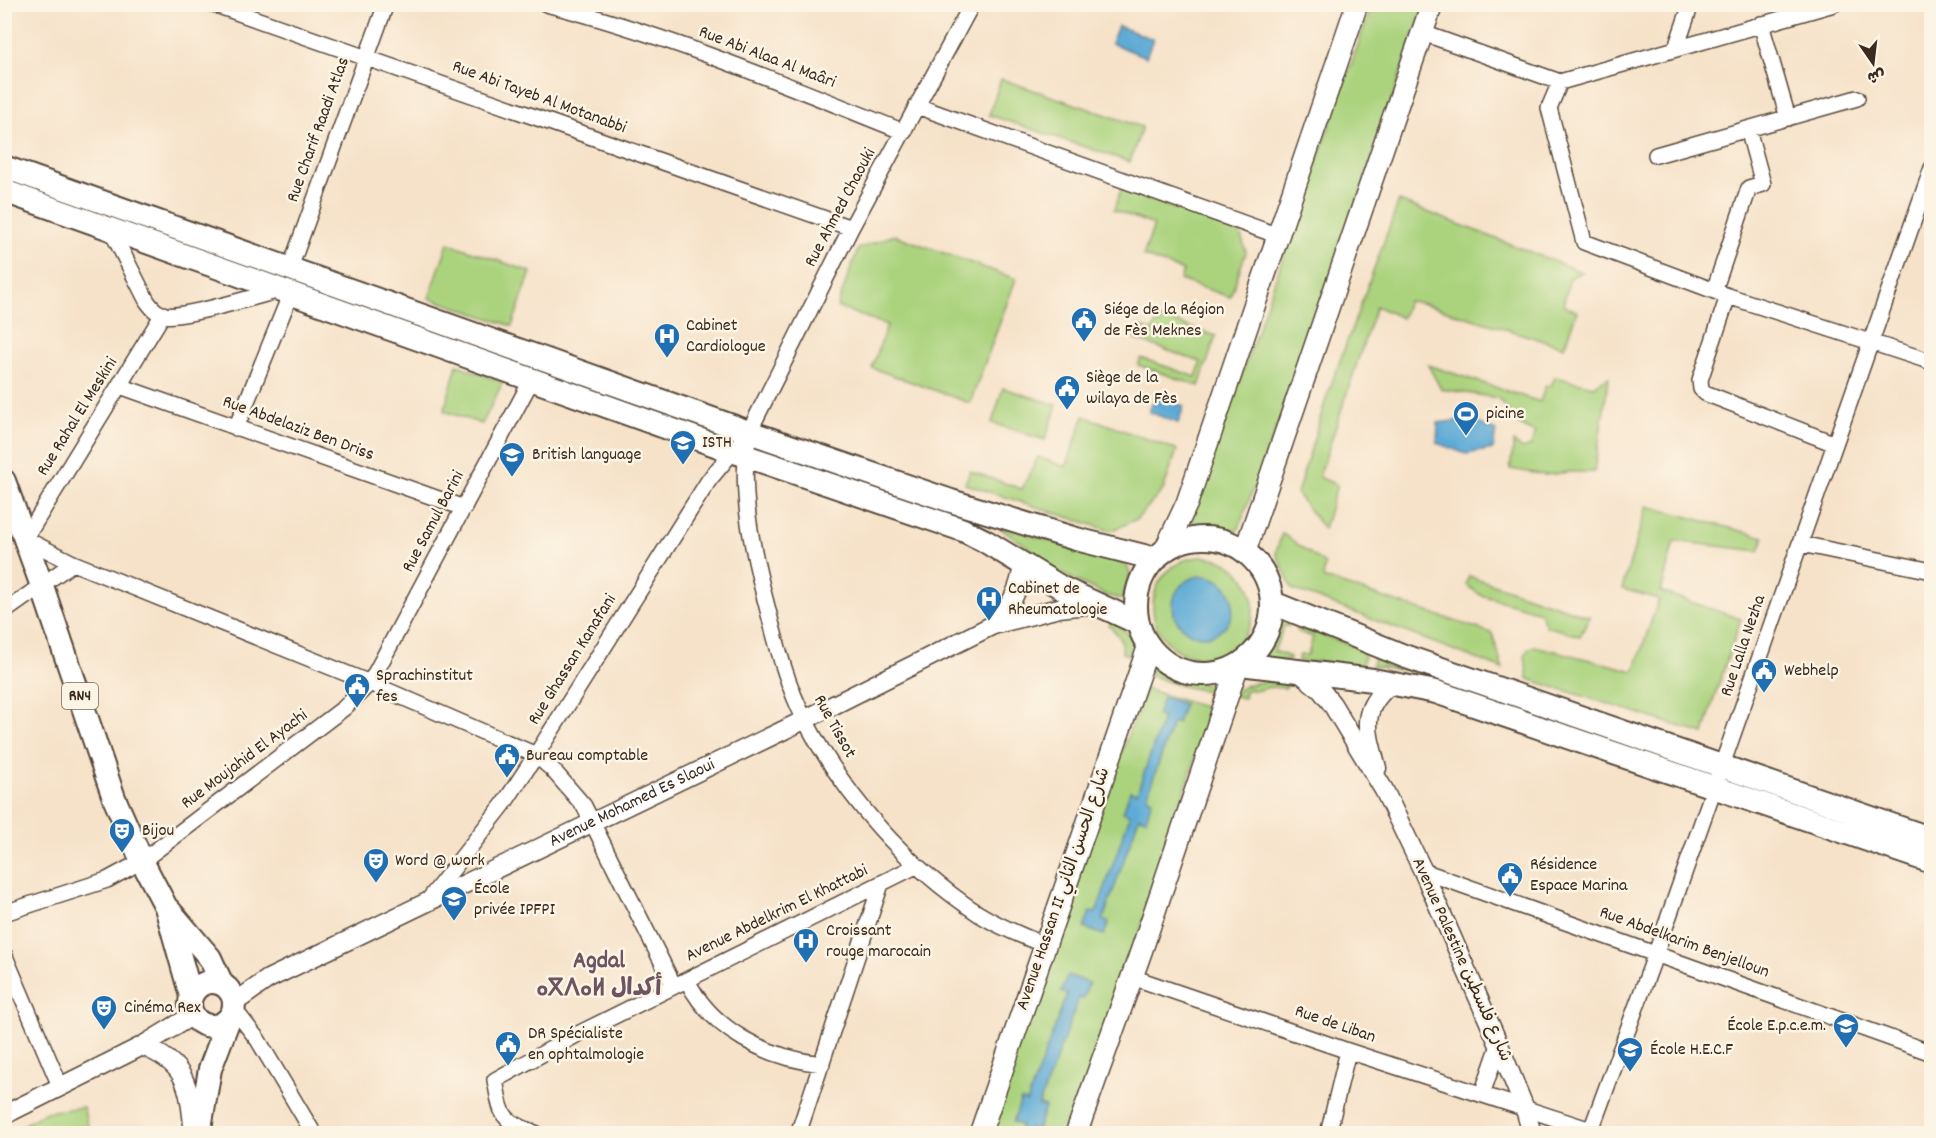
<svg xmlns="http://www.w3.org/2000/svg" width="1936" height="1138" viewBox="0 0 1936 1138" font-family="Dekko,'Playpen Sans Arabic','Noto Sans Tifinagh',sans-serif">
  <style>
    .green { fill: #abd37e; stroke: #737e4e; stroke-width: 1.5 }
    .water { fill: #5daad6; stroke: #4c6a7a; stroke-width: 1.5 }
    .lines { fill: none; stroke-linecap: round; stroke-linejoin: round }
    .minor-casing { stroke: #574638; stroke-width: 18 }
    .tertiary-casing { stroke: #574638; stroke-width: 21 }
    .secondary-casing { stroke: #574638; stroke-width: 24 }
    .primary-casing { stroke: #574638; stroke-width: 26 }
    .minor { stroke: #fff; stroke-width: 15 }
    .tertiary { stroke: #fff; stroke-width: 18 }
    .secondary { stroke: #fff; stroke-width: 21 }
    .primary { stroke: #fff; stroke-width: 22 }
    .labels { text-anchor: middle; dominant-baseline: central; stroke-width: 5; stroke-linejoin: round; paint-order: stroke }
    .shield { fill: #fcf5e5; stroke: #75675a; stroke-width: 1.5 }
    .shield-label { font-size: 16px; font-weight: bold; fill: #3b2a1e }
    .street-label { font-size: 18px; fill: #3b2a1e; stroke: #fcf5e5 }
    .poi-label { font-size: 18px; fill: #3b2a1e; stroke: #fcf5e5; text-anchor: start }
    .district-label { font-size: 24px; font-weight: bold; fill: #6e5361; stroke: #fcf5e5 }
  </style>
  <rect width="100%" height="100%" fill="#fcf5e5"/>
  <filter id="ink" filterUnits="userSpaceOnUse"><feTurbulence type="fractalNoise" baseFrequency=".0167" numOctaves="2"/><feDisplacementMap in="SourceGraphic" scale="12" xChannelSelector="R" yChannelSelector="G"/><feConvolveMatrix kernelMatrix="1 2 1 2 8 2 1 2 1" color-interpolation-filters="sRGB"/></filter>
  <filter id="wash" filterUnits="userSpaceOnUse"><feTurbulence type="fractalNoise" baseFrequency=".008" numOctaves="4" result="noise"/><feDisplacementMap in="SourceGraphic" scale="24" xChannelSelector="R" yChannelSelector="G"/><feGaussianBlur stdDeviation="1.35" result="paint"/><feColorMatrix in="noise" values="0 0 0 0 0 0 0 0 0 0 0 0 0 0 0 0 0 1.4 0 .05"/><feComposite in="paint" operator="in"/></filter>
  <g filter="url(#wash)">
    <rect width="100%" height="100%" fill="#f6e2c9"/>
    <path class="green" d="M1372 5H1424L1322 306 1238 530 1217 532 1193 524 1192 516Z
      M1001 79 1142 127 1130 162 989 115Z
      M1121 189 1240 232 1246 252 1230 297 1180 280 1183 271 1143 256 1154 225 1114 210Z
      M1399 201 1582 272 1570 278 1563 305 1577 311 1564 347 1421 303 1408 301 1402 318 1376 306 1319 477 1337 485 1324 529 1297 494 1327 396Z
      M894 235 1016 279 970 403 872 368 887 325 837 307 858 249Z
      M448 243 531 272 512 326 429 298Z
      M1162 318 1216 336 1199 386 1138 365 1141 358 1196 377 1201 362 1134 339 1138 326 1153 331 1156 323 1160 324Z
      M457 365 503 382 482 424 444 411Z
      M1428 365 1540 402 1546 385 1551 386 1555 377 1593 386 1609 377 1594 472H1570L1545 475 1510 469 1514 442 1522 449 1531 446 1535 433 1518 424 1498 398 1441 389Z
      M1003 388 1057 405 1045 440 992 423Z
      M1084 416 1177 450 1163 490 1137 519 1111 531 965 484 970 471 1022 489 1038 457 1066 467Z
      M1647 506 1764 537 1759 551 1674 541 1661 592 1741 619 1714 698 1704 734 1528 679 1525 655 1529 648 1535 646 1634 671 1659 599 1622 589Z
      M1000 528H1008L1126 564 1130 573 1123 599 1108 596 1054 570 1030 548Z
      M1282 533 1325 564 1323 578 1492 633 1503 669 1292 589 1276 553Z
      M1153 607a50 50 0 1 1 100 0a50 50 0 1 1-100 0Z
      M1469 576 1590 617 1580 636 1546 626 1540 612 1481 595 1466 585Z
      M1279 619 1289 623V626H1284L1274 651 1290 657 1289 661 1262 659 1277 631Z
      M1111 621 1128 633 1133 640 1129 655 1122 653C1124 641 1119 635 1109 626Z
      M1298 627 1366 650 1362 665 1298 661 1300 655H1308L1313 637 1297 631Z
      M1374 655 1419 672 1372 666Z
      M1152 666C1175 679 1195 684 1221 686L1219 692C1192 690 1173 684 1148 674Z
      M1288 681 1286 688 1270 687 1255 691 1250 689 1245 691 1244 698 1232 695C1248 679 1268 682 1288 681Z
      M1145 689 1211 709 1075 1133 980 1134Z
      M83 1107 90 1133H10L46 1112Z"/>
    <path class="water" d="M1118 26 1153 39 1146 57 1111 43Z
      M1155 396 1184 406 1178 423 1149 412Z
      M1469 419 1496 431 1493 449 1466 454 1437 443 1438 423Z
      M1173 606a30 30 0 1 1 60 0a30 30 0 1 1-60 0Z
      M1163 697 1184 704 1177 723 1173 722 1147 797 1152 800 1146 819 1139 817 1103 920 1109 922 1104 935 1084 928 1090 912 1096 913 1130 815 1123 812 1130 791 1137 793 1163 718 1157 715Z
      M1068 975 1089 983 1083 999 1079 998 1039 1105 1045 1107 1037 1130 1030 1127 1027 1133H1018L1021 1125 1013 1122 1021 1100 1027 1102 1067 994 1061 992Z"/>
  </g>
  <g filter="url(#ink)">
    <g class="lines">
      <g class="minor-casing">
        <path id="minor" d="M213 4 851 228
          M546 4C669 35 786 85 904 132
          M1761 24 1788 118
          M1423 33 1560 82 1834 4
          M1676 48 1691 4
          M1560 82 1549 108 1584 242 1728 296 1932 362
          M917 106 1279 236
          M1656 155 1857 98
          M110 228 147 301C152 308 156 313 165 315 183 319 259 295 281 290
          M290 268 386 4
          M1714 291 1749 188 1763 184 1748 129
          M1728 296 1700 380 1701 389 1705 393 1835 444
          M163 314 25 539 73 563 370 683 536 755 552 769 584 806 674 986
          M120 386 464 508
          M236 428 291 293
          M747 447C741 496 752 547 764 595 775 637 785 682 805 720 845 797 906 866 979 914 1000 927 1022 936 1045 945
          M1801 544 1932 571
          M4 612 73 563
          M1423 871 1932 1053
          M427 902 503 805 536 755 709 480 749 432 851 228 972 4
          M4 913 107 880 142 861 344 708 370 683 532 379
          M4 954 60 1086
          M1132 977 1348 1051 1597 1132
          M687 980C712 1031 768 1058 822 1064
          M234 1009 258 1040 314 1134
          M1482 1094 1499 1045
          M537 1134C500 1120 502 1117 495 1080L578 1034 916 866
          M798 1134 881 884
          M1328 1134 1348 1051
          M1588 1134 1591 1130 1656 953 1932 168"/>
      </g>
      <g class="tertiary-casing">
        <g id="tertiary">
          <path d="M993 625C1011 605 1019 592 1023 565"/>
          <path d="M1298 671 1321 690 1332 704 1384 790 1423 871 1499 1045 1525 1109 1532 1134"/>
          <path d="M1377 768C1367 731 1358 710 1392 683"/>
          <path id="s1" d="M234 1003 268 979 782 731 993 625 1059 608 1095 604"/>
          <path d="M142 1046C189 1064 189 1088 194 1134"/>
          <path d="M4 1115 142 1046 193 1015"/>
        </g>
      </g>
      <g class="secondary-casing">
        <path id="secondary" d="M1165 550 1187 503 1357 4
          M1245 551 1432 4
          M980 1134 1149 645
          M1076 1134 1142 949 1238 665"/>
      </g>
      <g class="primary-casing">
        <path id="primary" d="M4 167 749 432 951 501 1076 539 1156 559
          M4 191 746 456 963 530 985 541 1062 588 1138 623
          M4 481 42 586 114 798 142 861 166 907 191 996
          M1136 606a68 68 0 1 1 136 0a68 68 0 1 1-136 0Z
          M1273 603 1404 656 1932 839
          M1240 664 1373 680 1436 692 1932 862
          M169 910 210 958 222 984
          M190 1004a22 22 0 1 1 44 0a22 22 0 1 1-44 0Z
          M199 1134 210 1069 229 1019"/>
      </g>
      <use href="#minor" class="minor"/>
      <use href="#tertiary" class="tertiary"/>
      <use href="#secondary" class="secondary"/>
      <use href="#primary" class="primary"/>
    </g>
  </g>
  <defs>
    <g id="civic-pin" transform="scale(1.35)"><path d="M0 17L-7.5 6A9.5 9.5 0 1 1 7.5 6Z" fill="#1f6fb2" stroke="#fcf5e5"/><path d="M-.6-6.5H3V-4.5H.6V-3L4-1V1h2V6H-6V1h2V-1L-.6-3ZM-1.2 2.5V6h2.4V2.5Z" fill="#fff"/></g>
    <g id="hospital-pin" transform="scale(1.35)"><path d="M0 17L-7.5 6A9.5 9.5 0 1 1 7.5 6Z" fill="#1f6fb2" stroke="#fcf5e5"/><path d="M-5-5h3v3.5h4V-5h3V5h-3V1.5h-4V5h-3Z" fill="#fff"/></g>
    <g id="stadium-pin" transform="scale(1.35)"><path d="M0 17L-7.5 6A9.5 9.5 0 1 1 7.5 6Z" fill="#1f6fb2" stroke="#fcf5e5"/><path d="M0-5a6.5 5 0 1 0 0 10a6.5 5 0 1 0 0-10ZM-3.5-1.8h7v3.6h-7Z" fill="#fff"/></g>
    <g id="school-pin" transform="scale(1.35)"><path d="M0 17L-7.5 6A9.5 9.5 0 1 1 7.5 6Z" fill="#1f6fb2" stroke="#fcf5e5"/><path d="M0-5L7-2L0 1L-7-2ZM-4 1L0 2.5L4 1V4Q0 6-4 4Z" fill="#fff"/></g>
    <g id="theatre-pin" transform="scale(1.35)"><path d="M0 17L-7.5 6A9.5 9.5 0 1 1 7.5 6Z" fill="#1f6fb2" stroke="#fcf5e5"/><path d="M-5-5.5Q0-4 5-5.5V0Q5 5 0 6Q-5 5-5 0ZM-3.3-2.5H-1v1.5H-3.3ZM1-2.5H3.3v1.5H1ZM-2.8 1Q0 5.5 2.8 1Z" fill="#fff"/></g>
  </defs>
  <g fill-rule="evenodd">
    <use href="#civic-pin" x="1084" y="320"/>
    <use href="#hospital-pin" x="667" y="336"/>
    <use href="#civic-pin" x="1067" y="388"/>
    <use href="#stadium-pin" x="1466" y="414"/>
    <use href="#school-pin" x="683" y="443"/>
    <use href="#school-pin" x="512" y="455"/>
    <use href="#hospital-pin" x="989" y="599"/>
    <use href="#civic-pin" x="1764" y="671"/>
    <use href="#civic-pin" x="357" y="686"/>
    <use href="#civic-pin" x="507" y="756"/>
    <use href="#theatre-pin" x="122" y="831"/>
    <use href="#theatre-pin" x="376" y="861"/>
    <use href="#civic-pin" x="1510" y="875"/>
    <use href="#school-pin" x="454" y="899"/>
    <use href="#hospital-pin" x="806" y="941"/>
    <use href="#theatre-pin" x="104" y="1008"/>
    <use href="#school-pin" x="1846" y="1026"/>
    <use href="#civic-pin" x="508" y="1044"/>
    <use href="#school-pin" x="1630" y="1050"/>
  </g>
  <g class="labels">
    <rect class="shield" x="62" y="683" width="36" height="26" rx="4.5"/>
    <g class="shield-label">
      <text x="80" y="696">RN4</text>
    </g>
    <g class="street-label">
      <text transform="translate(767 58) rotate(21)">Rue Abi Alaa Al Maâri</text>
      <text transform="translate(539 98) rotate(20)">Rue Abi Tayeb Al Motanabbi</text>
      <text transform="translate(319 130) rotate(-70)">Rue Charif Raadi Atlas</text>
      <text transform="translate(841 208) rotate(-62)">Rue Ahmed Chaouki</text>
      <text transform="translate(78 417) rotate(-58)">Rue Rahal El Meskini</text>
      <text transform="translate(298 429) rotate(20)">Rue Abdelaziz Ben Driss</text>
      <text transform="translate(434 522) rotate(-62)">Rue Samul Barini</text>
      <text transform="translate(1744 646) rotate(-71)">Rue Lalla Nezha</text>
      <text transform="translate(573 660) rotate(-58)">Rue Ghassan Kanafani</text>
      <text transform="translate(834 727) rotate(61)">Rue Tissot</text>
      <text transform="translate(245 760) rotate(-37)">Rue Moujahid El Ayachi</text>
      <text stroke="none"><textPath href="#s1" startOffset="446">Avenue Mohamed Es Slaoui</textPath></text>
      <text transform="translate(1064 889) rotate(-71)">Avenue Hassan II شارع الحسن الثاني</text>
      <text transform="translate(777 914) rotate(-26)">Avenue Abdelkrim El Khattabi</text>
      <text transform="translate(1684 943) rotate(20)">Rue Abdelkarim Benjelloun</text>
      <text transform="translate(1461 960) rotate(66)">Avenue Palestine شارع فلسطين</text>
      <text transform="translate(1335 1025) rotate(19)">Rue de Liban</text>
    </g>
    <g class="poi-label">
      <text x="1104" y="310">Siége de la Région<tspan x="1104" dy="21">de Fès Meknes</tspan></text>
      <text x="686" y="326">Cabinet<tspan x="686" dy="21">Cardiologue</tspan></text>
      <text x="1086" y="378">Siège de la<tspan x="1086" dy="21">wilaya de Fès</tspan></text>
      <text x="1486" y="414">picine</text>
      <text x="702" y="443">ISTH</text>
      <text x="532" y="455">British language</text>
      <text x="1008" y="589">Cabinet de<tspan x="1008" dy="21">Rheumatologie</tspan></text>
      <text x="1784" y="671">Webhelp</text>
      <text x="376" y="676">Sprachinstitut<tspan x="376" dy="21">fes</tspan></text>
      <text x="526" y="756">Bureau comptable</text>
      <text x="142" y="831">Bijou</text>
      <text x="395" y="861">Word @ work</text>
      <text x="1530" y="865">Résidence<tspan x="1530" dy="21">Espace Marina</tspan></text>
      <text x="474" y="889">École<tspan x="474" dy="21">privée IPFPI</tspan></text>
      <text x="826" y="931">Croissant<tspan x="826" dy="21">rouge marocain</tspan></text>
      <text x="124" y="1008">Cinéma Rex</text>
      <text x="1826" y="1026" text-anchor="end">École E.p.c.e.m.</text>
      <text x="528" y="1034">DR Spécialiste<tspan x="528" dy="21">en ophtalmologie</tspan></text>
      <text x="1650" y="1050">École H.E.C.F</text>
    </g>
    <g class="district-label">
      <text x="599" y="962">Agdal<tspan x="599" dy="28">ⴰⴳⴷⴰⵍ أكدال</tspan></text>
    </g>
  </g>
  <rect width="1936" height="1138" fill="none" stroke="#fcf5e5" stroke-width="24"/>
  <g transform="translate(1873 63) rotate(166)" stroke="#fcf5e5" stroke-width="4.5" paint-order="stroke">
  <path d="M0-4.5L10 22L0 15L-10 22Z" fill="#3b2a1e"/>
  <text y="-9" font-size="16" font-weight="bold" text-anchor="middle" fill="#3b2a1e">ش</text>
  </g>
</svg>
